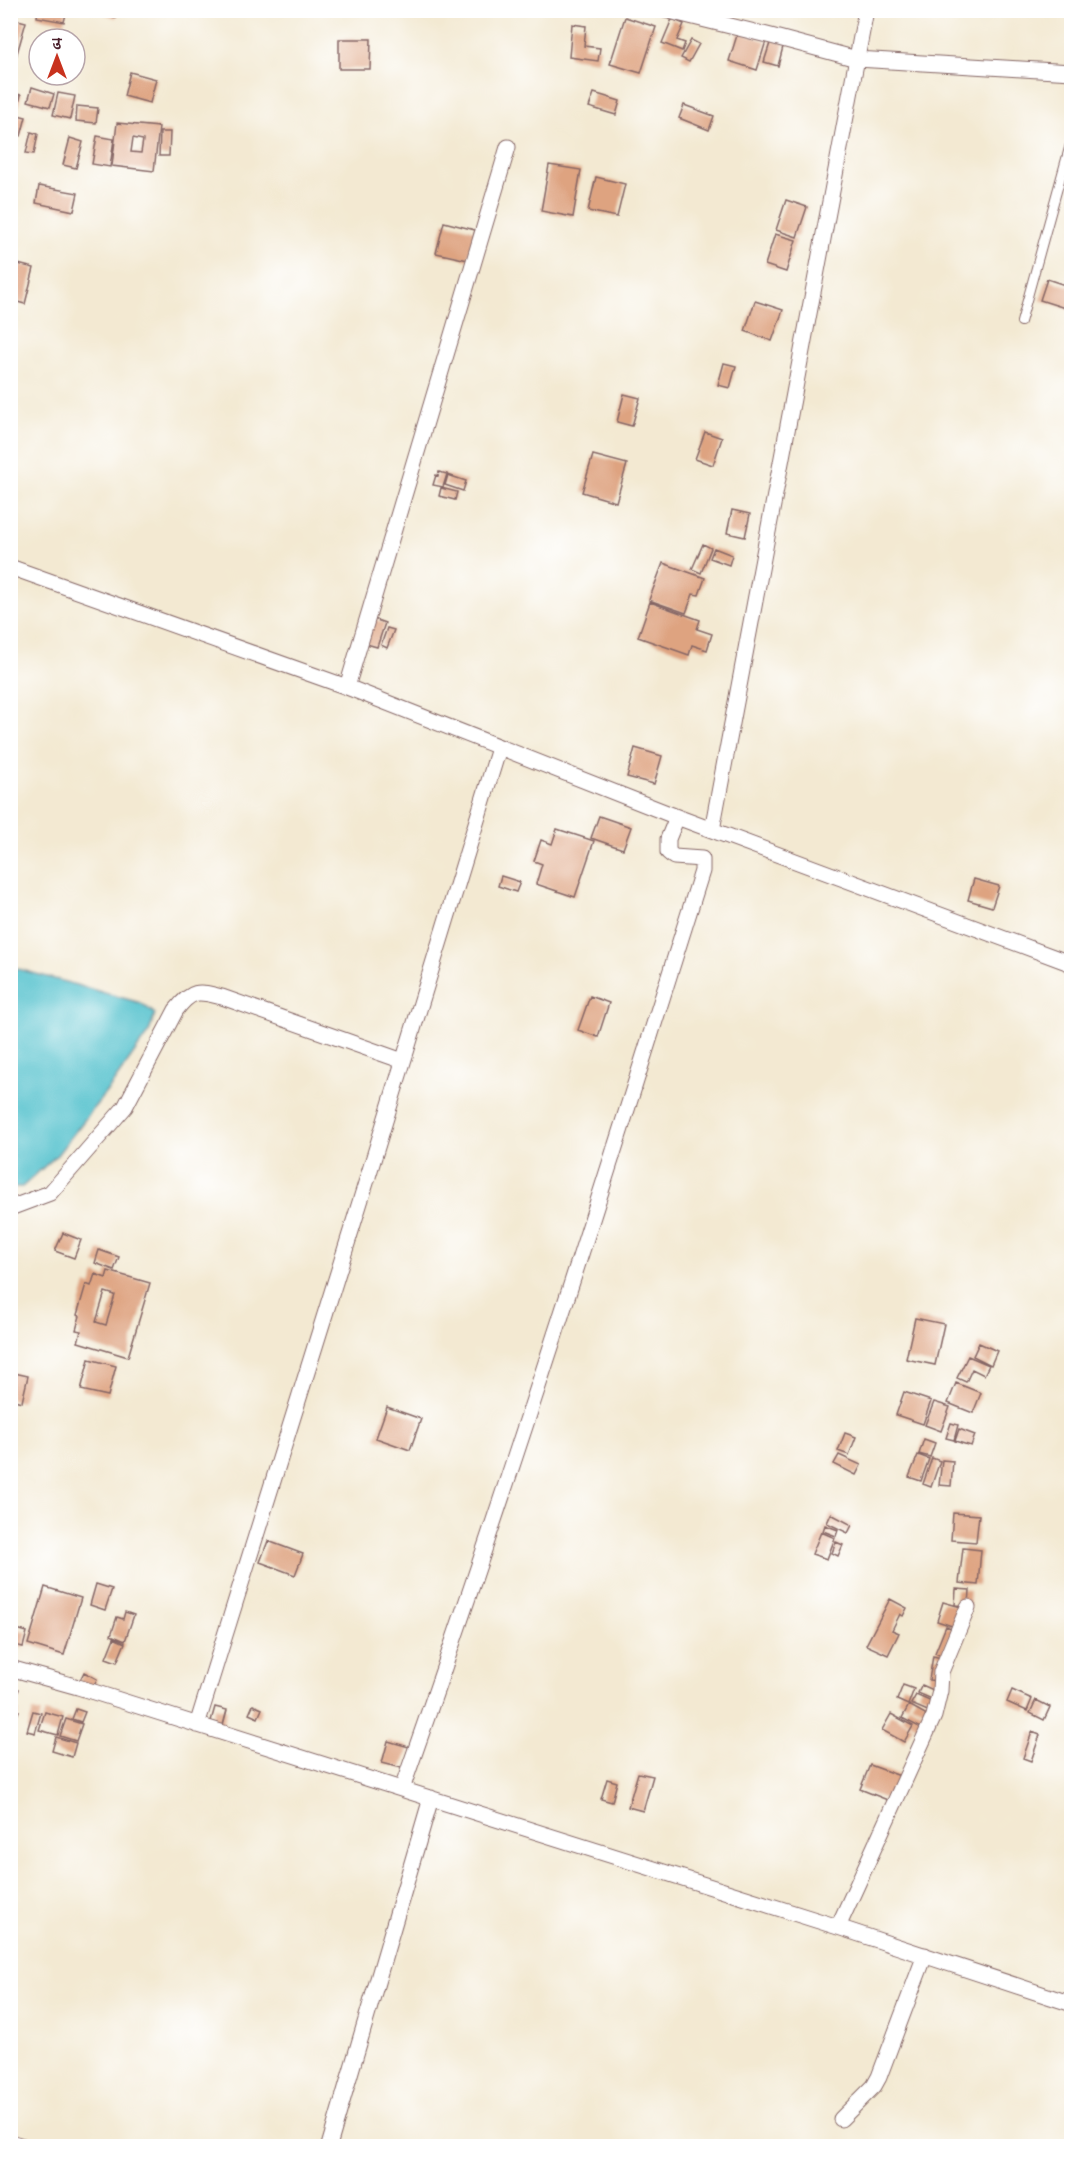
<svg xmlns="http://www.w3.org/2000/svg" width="1082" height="2157" viewBox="0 0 1082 2157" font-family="Dekko,'Playpen Sans Deva',sans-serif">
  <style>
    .water { fill: #56c2ce; stroke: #50707c; stroke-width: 1.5 }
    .building { fill: #dea380; fill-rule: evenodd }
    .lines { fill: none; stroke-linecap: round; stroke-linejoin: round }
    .service-casing { stroke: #856665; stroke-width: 10 }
    .minor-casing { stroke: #856665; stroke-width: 17 }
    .service { stroke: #fff; stroke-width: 8 }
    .minor { stroke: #fff; stroke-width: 15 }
  </style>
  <rect width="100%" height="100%" fill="#fff"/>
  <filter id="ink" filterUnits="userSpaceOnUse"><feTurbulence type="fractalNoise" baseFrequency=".0167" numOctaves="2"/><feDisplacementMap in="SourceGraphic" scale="12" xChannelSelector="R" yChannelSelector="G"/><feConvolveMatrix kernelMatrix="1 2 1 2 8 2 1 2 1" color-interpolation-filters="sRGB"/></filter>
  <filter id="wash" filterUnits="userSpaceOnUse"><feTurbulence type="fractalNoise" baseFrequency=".008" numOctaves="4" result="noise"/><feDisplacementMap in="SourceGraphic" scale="24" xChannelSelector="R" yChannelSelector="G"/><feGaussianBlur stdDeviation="1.35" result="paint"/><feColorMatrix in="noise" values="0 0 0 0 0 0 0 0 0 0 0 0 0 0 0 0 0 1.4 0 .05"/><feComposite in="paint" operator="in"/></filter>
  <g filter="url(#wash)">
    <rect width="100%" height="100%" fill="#f3e9d2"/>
    <path class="water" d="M11 967 141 1003 155 1014 149 1032 114 1082 57 1155 22 1187H11Z"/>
    <g id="blocks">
      <path class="building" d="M38 10H67L64 22 37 17Z
        M96 10H118L116 18Z
        M625 17 656 27 641 73 610 64Z
        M10 18 26 22 16 57 10 55Z
        M672 19 684 24 677 40 685 43 682 51 662 43Z
        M572 24 586 26 584 46 600 48 598 61 569 57Z
        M738 32 766 41 757 70 729 61Z
        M339 39H371L370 69H339Z
        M691 40 699 44 689 62 681 58Z
        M771 40 784 43 778 66 764 62Z
        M130 72 156 79 150 103 124 96Z
        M32 87 54 94 50 107 28 101Z
        M10 92 21 95 17 111 10 110Z
        M58 93 75 96 70 119 53 115Z
        M594 93 620 101 616 115 589 107Z
        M684 105 714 116 709 130 679 118Z
        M77 106 98 108 96 123 76 121Z
        M10 113 26 117 21 136 10 134Z
        M117 123 159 127 154 171 112 166ZM133 138 143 140 141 153 131 152Z
        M31 132 38 134 34 154 26 153Z
        M160 132H170L169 156H159Z
        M97 136 114 139 110 167 92 164Z
        M70 138 83 142 76 168 63 165Z
        M549 165 581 170 573 217 541 211Z
        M596 177 625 184 617 217 588 211Z
        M39 186 78 193 74 211 36 203Z
        M786 200 807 207 797 237 776 230Z
        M10 221 18 223 11 246H10Z
        M444 222 475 230 468 260 436 253Z
        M775 234 796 240 786 272 765 265Z
        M10 262 34 268 25 304 10 300Z
        M1047 279 1071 287V310L1040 300Z
        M755 301 783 310 772 341 745 331Z
        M724 363 736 366 730 388 718 385Z
        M624 394 640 398 632 426 617 422Z
        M705 432 722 438 713 465 695 459Z
        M593 455 627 464 616 502 582 492Z
        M439 472 447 474 443 487 433 485 436 475 438 476Z
        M448 475 466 481 463 491 445 485Z
        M441 488 457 492 455 500 439 496Z
        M732 510 750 514 745 537 727 533Z
        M703 544 711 548 701 573 692 569Z
        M714 548 732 555 729 565 710 558Z
        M663 563 705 578 699 595 693 594 686 613 649 600Z
        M650 602 700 620 697 629 712 634 707 650 692 645 689 655 638 637Z
        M371 618 385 623 377 647 363 643Z
        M387 628 394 630 387 648 381 645Z
        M635 748 662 756 654 784 627 777Z
        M599 816 631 827 623 849 591 838Z
        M557 829 594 841 575 897 536 884 542 864 534 861 541 840 552 844Z
        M501 876 520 882 516 892 498 886Z
        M974 879 999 886 992 907 968 900Z
        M590 996 609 1003 598 1037 578 1030Z
        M63 1233 81 1240 74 1258 55 1251Z
        M99 1250 119 1257 114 1270 95 1263Z
        M108 1271 150 1283 128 1357 78 1342 81 1331 76 1330 80 1316 77 1315 86 1284 91 1286 95 1274 106 1278ZM105 1292 115 1295 106 1325 96 1322Z
        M915 1318 944 1324 935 1365 906 1359Z
        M979 1343 997 1351 991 1365 973 1356Z
        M968 1356 989 1365 984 1375 972 1369 966 1382 957 1378Z
        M89 1359 116 1366 108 1396 81 1390Z
        M10 1372 28 1376 22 1402 10 1399Z
        M956 1383 981 1393 973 1413 948 1403Z
        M904 1392 931 1401 923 1424 896 1415Z
        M934 1402 950 1407 941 1431 925 1425Z
        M387 1407 421 1419 410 1450 376 1438Z
        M951 1423 958 1425 954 1440 946 1438Z
        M959 1429 975 1435 971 1446 955 1441Z
        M845 1433 856 1437 849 1455 838 1451Z
        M924 1439 935 1443 930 1457 919 1454Z
        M839 1455 861 1465 856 1475 834 1464Z
        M918 1455 929 1459 921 1481 909 1477Z
        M932 1458 940 1461 931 1487 923 1484Z
        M942 1460 953 1461 951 1486 939 1485Z
        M953 1513 979 1515 976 1542 951 1540Z
        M831 1514 852 1525 848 1533 827 1523Z
        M825 1525 838 1530 836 1536 823 1531Z
        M821 1532 835 1538 827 1559 812 1554Z
        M268 1541 303 1554 295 1575 260 1562Z
        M836 1542 843 1545 838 1556 832 1553Z
        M963 1548 981 1550 978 1585 959 1583Z
        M96 1584 112 1589 105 1610 90 1605Z
        M45 1587 81 1598 64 1655 28 1644Z
        M956 1589 970 1590 969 1606 955 1605Z
        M890 1599 907 1608 903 1616 900 1614 892 1630 899 1633 888 1655 866 1645Z
        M943 1602 961 1607 955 1627 937 1621Z
        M125 1612 134 1615 125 1641 111 1635 117 1617 123 1619Z
        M946 1626 953 1629 942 1656 935 1653Z
        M10 1627 27 1632 23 1647 10 1644Z
        M114 1638 125 1643 117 1662 106 1658Z
        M933 1656 942 1658 938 1681 929 1680Z
        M84 1672 97 1679 93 1688 79 1682Z
        M903 1685 914 1689 908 1705 897 1700Z
        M922 1685 938 1692 934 1700 918 1693Z
        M12 1687 19 1689 13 1706 10 1705Z
        M1012 1690 1032 1699 1027 1711 1007 1702Z
        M916 1695 934 1703 930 1712 911 1704Z
        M1036 1700 1050 1707 1044 1720 1030 1713Z
        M253 1705 262 1709 258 1718 249 1714Z
        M909 1705 927 1715 921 1728 902 1718Z
        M215 1707 227 1710 223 1725 211 1721Z
        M10 1708 19 1711 13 1724 10 1723Z
        M76 1709 85 1712 81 1722 72 1719Z
        M33 1711 41 1713 35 1733 27 1731Z
        M45 1712 63 1717 58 1735 39 1730Z
        M891 1714 913 1726 904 1742 882 1730Z
        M66 1719 82 1724 76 1741 60 1736Z
        M1032 1732 1040 1735 1031 1761 1023 1758Z
        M56 1737 76 1743 72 1757 52 1751Z
        M388 1741 409 1747 402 1768 382 1763Z
        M870 1765 900 1776 890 1801 860 1789Z
        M638 1773 653 1776 643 1811 628 1807Z
        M607 1779 617 1782 612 1802 601 1799Z"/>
    </g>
  </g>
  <g filter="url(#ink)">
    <use href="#blocks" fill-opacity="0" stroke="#856665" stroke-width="1.5"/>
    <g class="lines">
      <g class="service-casing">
        <path id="service" d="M1021 322 1072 137"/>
      </g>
      <g class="minor-casing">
        <path id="minor" d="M665 10 771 36 857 59 1072 72
          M10 567 347 687 677 817 1072 964
          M347 687 508 147
          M712 830 866 10
          M10 1208 50 1193 125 1107 176 1010C192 989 198 991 222 997L403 1061
          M10 1668 78 1687 838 1927 1072 2004
          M197 1725 370 1170 499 748
          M402 1789C509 1485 606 1178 702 871V859L674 857 668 852V839L677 817
          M838 1927 934 1716 940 1691 941 1672 968 1607
          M841 2119 874 2086 879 2077 925 1955
          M10 2142 23 2146
          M329 2146 431 1798"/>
      </g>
      <use href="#service" class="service"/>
      <use href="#minor" class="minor"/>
    </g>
  </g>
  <rect width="1082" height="2157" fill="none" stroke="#fff" stroke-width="36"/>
  <g transform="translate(57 57)"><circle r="28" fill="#ffffff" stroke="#b7a5aa" stroke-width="1.5"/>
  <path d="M0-4.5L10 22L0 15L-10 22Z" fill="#c8321e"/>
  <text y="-9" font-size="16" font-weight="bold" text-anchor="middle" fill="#4a1f2b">उ</text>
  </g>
</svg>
